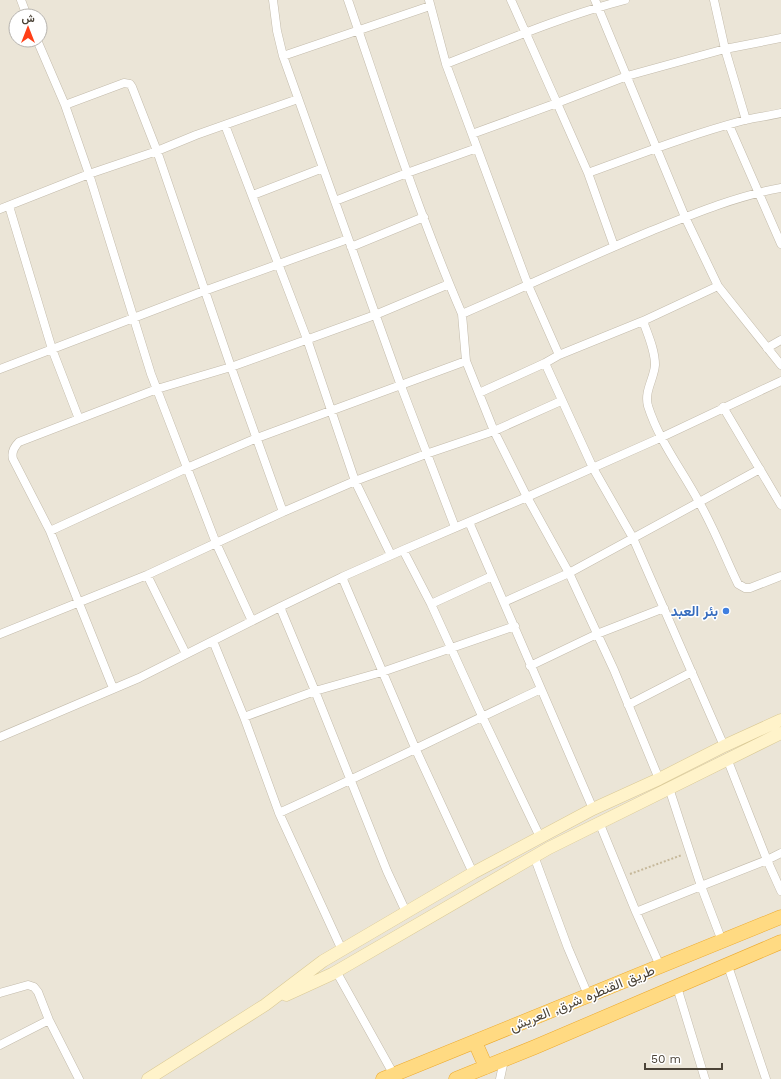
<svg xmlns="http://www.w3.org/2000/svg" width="781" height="1079" viewBox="0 0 781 1079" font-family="'Work Sans',Vazirmatn,sans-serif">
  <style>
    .residential { fill: #ebe5d7; fill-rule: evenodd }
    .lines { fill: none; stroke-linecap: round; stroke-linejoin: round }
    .minor-casing { stroke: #c3bbab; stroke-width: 9 }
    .secondary-casing { stroke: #dac995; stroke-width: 13 }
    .trunk-casing { stroke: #edaa2d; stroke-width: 15 }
    .path { stroke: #c6b89a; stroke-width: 2; stroke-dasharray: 2 2; stroke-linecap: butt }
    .minor { stroke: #fff; stroke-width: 8 }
    .secondary { stroke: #fff3ca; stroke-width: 12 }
    .trunk { stroke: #ffda82; stroke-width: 14 }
    .shop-dot { fill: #3f7fe0; stroke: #fff; stroke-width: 1.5 }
    .labels { text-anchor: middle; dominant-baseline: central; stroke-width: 3; stroke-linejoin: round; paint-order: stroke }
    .shop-label { font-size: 14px; font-weight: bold; fill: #366cbe; stroke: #fff; text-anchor: end }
    .street-label { font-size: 14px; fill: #4b4337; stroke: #fff }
  </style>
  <rect width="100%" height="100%" fill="#f6f2e9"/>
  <path class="residential" d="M0 0H781V1079H0ZM16 16H40V40H16Z"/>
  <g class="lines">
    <g class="minor-casing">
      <path id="minor" d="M21 0 27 16
        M273 0 277 31 283 56 323 168
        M348 0C384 105 418 212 462 314
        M429 0 446 64 528 285 559 355
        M595 0 685 217 718 286 781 365
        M714 0 725 49 746 120
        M781 38 725 49 627 76 557 103 588 173C640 154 692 134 745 120 757 117 769 116 781 113
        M37 40 65 105
        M283 56 430 6
        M446 64C505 41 563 16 625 0
        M225 125 307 339 355 481 391 555
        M729 125 781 244
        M472 134 557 103 511 0
        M588 173 614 246
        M253 195 323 168 401 386 455 527
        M335 201 407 173 477 148
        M9 206 52 349 79 419
        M0 209 89 174 157 151 196 135 298 99
        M351 247 424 217
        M718 286 643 321C648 335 655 350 655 365 654 379 644 391 648 406 659 441 682 470 699 502 714 528 725 557 738 584L745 588H750L781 576
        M767 348 781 340
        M545 363 593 468 633 538 724 746
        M0 369 204 291 348 239
        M479 393 545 363 559 355 643 321
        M723 407 781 505
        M469 522C510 618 552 713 593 809
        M50 531 187 468 257 438 466 361
        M403 550 431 604 482 716 540 837
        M147 575 186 654
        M342 577 416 750 473 873
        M504 602 569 573 760 469
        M431 604 492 576
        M280 607 315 691 387 871 406 912
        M252 621 216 543 151 374 89 174 65 105 124 83 130 84 132 87 157 151 231 367 283 512
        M0 634 147 575 283 512 355 481 426 454 494 431 561 401
        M213 641 244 717 279 813 342 950
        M530 666 597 634 664 608
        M113 688 50 531 13 459C11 452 14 447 19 442L157 389 231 367 375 315 449 284
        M628 705 692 672
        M244 717 315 691 382 672 515 626
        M0 737 139 678 280 607 342 577 403 550 527 497 660 438 781 381
        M728 761 767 860 781 853
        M659 779 614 670 569 573 527 497 494 431 466 361 462 314C525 287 588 257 651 231 693 214 736 196 781 188
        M279 813C367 773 453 730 541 689
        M599 822 636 912 701 886 669 788
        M534 856 568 948 588 995
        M636 912 660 966
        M722 941 701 886 767 860 781 891
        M728 966 766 1079
        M336 971 394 1075
        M677 987 705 1079
        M0 993 28 985 34 987 38 992 49 1020 79 1079
        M0 1045 49 1020
        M500 1079 504 1060"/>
    </g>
    <g class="secondary-casing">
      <path id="secondary" d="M286 995 332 974 549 848 781 733
        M148 1079 265 1005 323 961 473 873 593 809 659 779 724 746 781 720"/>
    </g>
    <g class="trunk-casing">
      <path id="trunk" d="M475 1042 486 1067
        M383 1079 781 917
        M456 1079 535 1047 781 942"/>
    </g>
    <path class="path" d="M630 874 682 855"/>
    <use href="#minor" class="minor"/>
    <use href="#secondary" class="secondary"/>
    <use href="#trunk" class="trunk"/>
  </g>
  <circle class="shop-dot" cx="726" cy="611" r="4"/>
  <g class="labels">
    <g class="shop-label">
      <text x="718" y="611">بئر العبد</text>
    </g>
    <g class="street-label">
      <text transform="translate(582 998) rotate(-22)">طريق القنطره شرق, العريش</text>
    </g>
  </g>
  <g transform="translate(28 28)"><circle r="19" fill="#ffffff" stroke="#b7b4af"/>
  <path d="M0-3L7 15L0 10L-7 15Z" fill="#ff3f17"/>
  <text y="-6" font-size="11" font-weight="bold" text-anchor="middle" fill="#4b4337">ش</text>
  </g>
  <path d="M645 1063v6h77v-6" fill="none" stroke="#4b4337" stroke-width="2"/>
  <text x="651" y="1063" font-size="12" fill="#4b4337" stroke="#ffffff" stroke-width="3" paint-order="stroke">50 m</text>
</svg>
